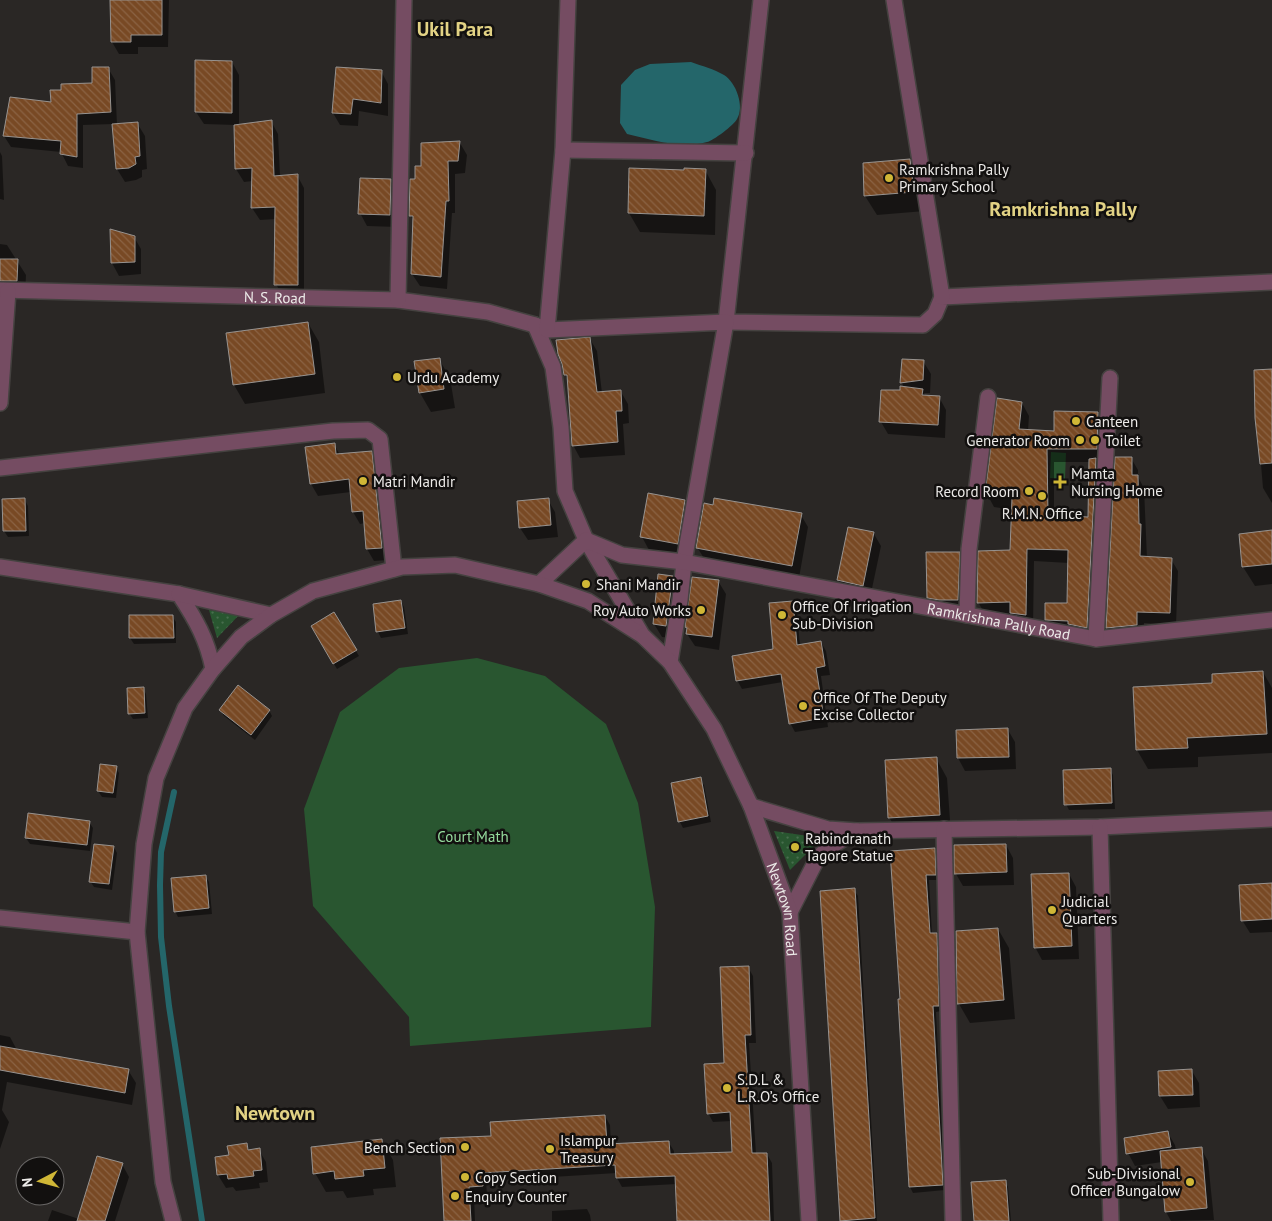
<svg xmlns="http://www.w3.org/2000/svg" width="1272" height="1221" viewBox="0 0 1272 1221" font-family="'PT Sans',sans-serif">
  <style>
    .grass { fill: url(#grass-dots) }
    .green { fill: #295630 }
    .water { fill: #24666a }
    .shadow { fill: #0007; fill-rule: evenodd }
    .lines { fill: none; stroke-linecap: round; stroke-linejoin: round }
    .stream { stroke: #24666a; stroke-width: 6 }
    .building { fill: url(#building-back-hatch); stroke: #979390 }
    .minor-casing { stroke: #454240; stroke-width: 18 }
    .tertiary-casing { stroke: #454240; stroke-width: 18 }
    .minor { stroke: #754c62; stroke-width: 15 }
    .tertiary { stroke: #754c62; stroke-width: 15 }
    .poi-dot { fill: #d0b736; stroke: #12100f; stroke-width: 2 }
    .labels { text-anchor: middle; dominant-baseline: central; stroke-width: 5; stroke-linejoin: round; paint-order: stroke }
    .poi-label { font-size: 15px; fill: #eceae8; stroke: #12100f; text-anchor: start }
    .street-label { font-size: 15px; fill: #eceae8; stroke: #12100f }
    .park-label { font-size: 15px; fill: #95dc9d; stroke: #12100f }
    .district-label { font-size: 20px; font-weight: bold; fill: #e2d284; stroke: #12100f }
  </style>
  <defs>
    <pattern id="grass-dots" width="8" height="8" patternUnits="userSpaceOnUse" patternTransform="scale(1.25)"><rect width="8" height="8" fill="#295630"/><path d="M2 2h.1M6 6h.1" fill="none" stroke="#486e4e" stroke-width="1.8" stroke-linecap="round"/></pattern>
    <pattern id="building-back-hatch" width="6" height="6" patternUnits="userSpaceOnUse" patternTransform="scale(1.25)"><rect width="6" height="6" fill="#784924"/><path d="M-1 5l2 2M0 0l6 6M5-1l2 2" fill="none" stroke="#8b6344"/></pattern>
  </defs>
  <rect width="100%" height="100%" fill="#2a2725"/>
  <path class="grass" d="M209 610 240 614 217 638Z
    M774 831 822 838 790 870Z"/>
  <path class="green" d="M1051 452 1066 453 1065 479 1050 478Z
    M477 658 545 676 606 724 638 803 655 907 651 1027 410 1046 409 1017 313 906 304 809 340 712 399 668Z"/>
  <path class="water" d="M691 62C702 66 714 69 724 75 736 82 745 107 737 119 734 125 713 141 707 142 680 149 653 140 627 134L620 123 621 85 635 70 650 64Z"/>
  <path class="shadow" d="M111 0H169L168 47H138V54H119L112 42Z
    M232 62 239 75V125L271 121 278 134 280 176 297 175 304 188V297H283L276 284V219L260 220 252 208 253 181 244 182 236 169 235 125 204 124 196 112Z
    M108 68 115 80 117 125 137 123 145 136 147 169 142 170V177L136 180 125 182 117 169 114 124 83 125V168L68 166 61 152 11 147 4 136 53 103 62 91 94 84Z
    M381 71 388 84V116L359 111 358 126 340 125 333 113Z
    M460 143 467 155 465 173 455 174V213H452L447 289 420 286 412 274 414 221 410 215 416 180 423 167Z
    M0 152 2 156 4 200 0 199Z
    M910 161 921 180 925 211 877 215 865 196Z
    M705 170 716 190 715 235 640 232 629 213Z
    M390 180 398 192 397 227 367 226 360 213Z
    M112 230 134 237 141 249V274L119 276 112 263Z
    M0 244 7 245 26 275 25 296 0 288Z
    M308 323 319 342 325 393 245 404 234 385Z
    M590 339 597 351 602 393 621 392 628 404 629 423 623 424 625 455 580 458 573 445 569 382 565 375 563 363Z
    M439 359 450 378 455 408 431 412 420 393Z
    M903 360 923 361 931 374 930 393H924L926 397H939L946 410 945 438 888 434 881 422 904 388 902 383Z
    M1272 371V503L1263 488 1257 418Z
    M1022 403 1029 416 1028 431 1055 432 1097 413 1104 426V462H1097L1103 473 1094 640 1054 633 1046 620 1068 604 1069 563 1034 561 1033 628 1019 626 1013 615 986 616 978 602 1012 552 1013 510 994 507 987 494ZM1054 462H1090L1089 518 1054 517Z
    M334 444 340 455 371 452 378 464 388 560 374 561 367 549 365 523 360 524 353 512 351 492 318 496 311 484 306 448Z
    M1131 458 1138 470V477L1144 488 1147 558 1171 559 1178 571 1176 625 1144 623V637L1114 640 1107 628 1116 459Z
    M25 500 28 506 29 536 8 537 4 531Z
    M548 500 555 512 558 537 528 540 520 528Z
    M685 501 692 513 684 556 649 550 642 537Z
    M801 515 808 527 799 578 705 560 697 547Z
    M1272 531V584L1255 586 1243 567Z
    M874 534 881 546 870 598 845 592 838 579Z
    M959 553 966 565 965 612 936 610 928 598Z
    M672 577 680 589 673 638 662 637 654 624Z
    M718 581 726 594 719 650 695 646 687 634 686 627Z
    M401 601 404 607 408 634 381 638 378 632 374 605Z
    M792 602 797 611 800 646 821 642 826 651 830 675 821 676 828 727 795 732 790 723 783 682 742 689 737 680 775 650Z
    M334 614 359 656 337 669 312 627Z
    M172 616 176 622V643L134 644 130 638Z
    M1263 672 1272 688V753L1198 757V767L1148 769 1137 750 1134 688 1214 684Z
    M143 688 146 694 148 718 133 719 129 713Z
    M221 710H269L272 716 255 740 224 716Z
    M1008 730 1015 742 1016 769 965 771 958 758Z
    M936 758 947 778 951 834 900 837 889 817Z
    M116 768 119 773 116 798 102 797 98 791Z
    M1110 769 1113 775 1115 809 1069 810 1066 804Z
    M700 779 704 785 711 822 683 828 680 822 672 784Z
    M89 822 93 828 90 851 30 844 26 838Z
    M1006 845 1013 858 1014 885 963 886 956 874Z
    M114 847 117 853 112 890 94 887 90 881Z
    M934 849 938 855V880H929L932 934H936L940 940 941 1011 936 1012 945 1190 913 1193 910 1187 899 1000H901L891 852Z
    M1069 874 1076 887 1079 959 1042 960 1035 947Z
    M205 876 209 882 212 914 178 917 175 911Z
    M1272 884V932L1250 933 1242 920Z
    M854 890 858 896 877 1221H842Z
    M998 929 1009 948 1015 1019 970 1023 959 1004Z
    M748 967 753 976 756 1043H749L756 1154H767L772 1163 774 1221H678L677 1184 622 1187 617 1178V1173L486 1181 487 1194 474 1195 475 1221H445L493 1137 605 1116 610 1125 611 1145 669 1143 674 1151V1155L734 1153 732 1121 713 1122 708 1113 725 1064Z
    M0 1035 10 1037 17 1050 128 1070 136 1083 132 1105 7 1082 2 1110 9 1122 0 1149Z
    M1192 1071 1199 1083 1200 1107 1168 1109 1160 1096Z
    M1168 1133 1175 1145 1176 1151 1201 1149 1208 1161 1214 1220 1171 1221 1166 1212 1162 1162 1135 1166 1128 1153Z
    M382 1141 393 1160 396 1187 373 1189 374 1195 347 1198 343 1191 326 1192 315 1173Z
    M246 1145 250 1151 259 1150 266 1162 268 1182 259 1183 260 1188 236 1191 233 1187 226 1188 218 1175 216 1158 230 1156Z
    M122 1164 129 1177 115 1221H48L52 1210 79 1219Z
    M1005 1181 1008 1187 1011 1221H975Z
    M587 1209 590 1215 591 1221H552V1211Z"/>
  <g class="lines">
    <path class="stream" d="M174 792 161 852 160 885 161 937 169 1006 202 1221"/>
  </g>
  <path class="building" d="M110 0H162V35H131V42H111Z
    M195 60 232 61V113L195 112Z
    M92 67H109L111 112 77 114V157L60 154 61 141 3 136 10 97 51 102 50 90H61V84L92 83Z
    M336 67 382 70 381 103 353 99 351 114 332 113Z
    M272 120 274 176 298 174V285H274L275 207 251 208 252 168 235 169 234 125Z
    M138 122 140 156 135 157 136 164 129 168 116 169 112 124Z
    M460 141 458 161H448L449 201H446L441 277 411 274 413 216H409L410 179H415V166H421V143Z
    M910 159 914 192 864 196 863 163Z
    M629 168 684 170V168L706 169 704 216 628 213Z
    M360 178 391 179 390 215 358 214Z
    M110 229 135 236V262L111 263Z
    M0 259H18L17 281H0Z
    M308 322 315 374 233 385 226 333Z
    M590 337 597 392 621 390 622 411H616L618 442 572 446 567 375H564L562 364 558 354 556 340Z
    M440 358 444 389 419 393 414 361Z
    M902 359 924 360 923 380 900 383Z
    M1272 369V463L1260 464 1255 418 1254 370Z
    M900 386 923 389 922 395 940 396 938 425 879 422 881 390H900Z
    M997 398 1022 402 1019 429 1054 431V411L1098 412 1097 449H1047L1048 515 1088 517 1089 459 1096 458 1087 628 1068 624V621L1045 620V603H1067L1068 550 1027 549 1026 615 1010 613V602L977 603 978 551 1010 550 1012 498 985 494Z
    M335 443 336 454 372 451 382 548 366 549 363 511 352 512 349 479 310 484 305 447Z
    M1115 457H1132V475H1138L1139 524H1141L1140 556 1172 558 1170 613 1137 612V625L1106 628Z
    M648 493 685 500 678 544 640 537Z
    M25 498 26 531H3L2 499Z
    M549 498 551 525 519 528 517 501Z
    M714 498 802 513 792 566 696 548 704 503 713 505Z
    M848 527 874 532 863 586 837 580Z
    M1272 530V564L1242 567 1239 534Z
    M926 552H960L958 600H939L927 598Z
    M658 574 673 576 666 626 653 624Z
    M692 577 719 580 712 637 686 634 687 628 685 627Z
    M401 600 405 628 376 632 373 604Z
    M793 601 797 645 821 641 825 666 816 668 824 718 789 724 781 674 736 681 732 656 773 649 769 603Z
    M334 612 357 650 333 664 311 626Z
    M129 615H173L174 638H129Z
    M1263 671 1267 734 1187 738 1188 748 1136 750 1133 687 1212 683V674Z
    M238 685 270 710 251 735 219 710Z
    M144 687 145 713 128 714 127 688Z
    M1008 728 1009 757 957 758 956 730Z
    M937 757 940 815 888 818 885 760Z
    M100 764 117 766 113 793 97 791Z
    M1111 768 1112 803 1064 805 1063 770Z
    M701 777 708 816 678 822 671 783Z
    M28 813 90 821 87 845 25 838Z
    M94 844 114 846 109 884 89 882Z
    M1006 844 1007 872 954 874V845Z
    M935 848 936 875H926L930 933H937L939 1006H933L943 1185 909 1187 898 999H900L890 851Z
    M1069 873 1072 946 1034 948 1031 874Z
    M206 875 209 908 174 912 171 878Z
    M1272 883V919L1241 921 1239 885Z
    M855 888 875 1218 840 1221 820 891Z
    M998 928 1004 1000 957 1004 956 931Z
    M749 966 751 1035H745L752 1153H767L770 1221H677L675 1176 616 1178 615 1165 482 1173 483 1186 469 1187 471 1221H444L440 1138 491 1136 490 1122 605 1115 607 1144 669 1141 670 1154 732 1152 730 1112 707 1114 704 1064 724 1063 720 967Z
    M0 1046 129 1069 125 1093 0 1070Z
    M1192 1069 1193 1095 1159 1096 1158 1071Z
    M1168 1131 1171 1147 1126 1154 1124 1138Z
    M382 1139 385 1168 363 1170 364 1176 335 1179 334 1171 313 1174 311 1147Z
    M247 1143 248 1150 260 1148 262 1170 253 1171 254 1176 228 1179 227 1174 217 1175 215 1157 229 1155 227 1146Z
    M1202 1147 1207 1208 1165 1212 1160 1151Z
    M97 1156 123 1163 105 1221H77Z
    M1006 1180 1009 1221H974L971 1182Z"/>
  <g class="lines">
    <g class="minor-casing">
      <g id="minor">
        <path d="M761 0 726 322 923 325 935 314 942 297 1272 282"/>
        <path d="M894 0 942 297"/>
        <path d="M563 150 746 153"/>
        <path id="s1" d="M0 290 398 300 488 312 535 325 547 330 726 322 684 562 680 600 670 662"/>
        <path d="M398 300 404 0"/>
        <path d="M535 325 553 367 561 427 565 491 586 540 641 633"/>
        <path d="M547 330 563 150 568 0"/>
        <path d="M0 403 8 291"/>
        <path d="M0 468 333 431 368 430 380 439 394 569"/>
        <path d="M0 567 179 594C196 620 207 639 213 669"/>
        <path id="s2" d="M539 584 586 540 622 555 684 562 1096 639 1272 620"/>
        <path d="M179 594 271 615"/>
        <path d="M967 615 969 549 988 397"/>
        <path d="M1096 639 1110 378"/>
        <path d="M751 806 828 829 857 831 1100 827 1272 819"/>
        <path d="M1100 827 1111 1221"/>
        <path d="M944 829 953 1221"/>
        <path d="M790 912 818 857 833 845 857 831"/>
        <path d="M0 918 137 932"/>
        <path d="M173 1221 163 1182 137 932 144 844 156 778 185 708 213 669 241 637 271 615 313 591 402 567 455 565 539 584 588 601 643 636"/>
      </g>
    </g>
    <g class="tertiary-casing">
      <g id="tertiary">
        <path id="s3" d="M643 636 670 662 714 729 751 806 790 912 809 1221"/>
      </g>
    </g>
    <use href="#minor" class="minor"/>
    <use href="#tertiary" class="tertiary"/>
  </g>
  <g class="poi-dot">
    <circle cx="889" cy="178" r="5"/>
    <circle cx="397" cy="377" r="5"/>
    <circle cx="1076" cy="421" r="5"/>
    <circle cx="1080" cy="440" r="5"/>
    <circle cx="1095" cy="440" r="5"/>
    <circle cx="363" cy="481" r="5"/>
    <path d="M1057.5 474.5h5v5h5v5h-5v5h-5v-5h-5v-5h5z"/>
    <circle cx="1029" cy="491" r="5"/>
    <circle cx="1042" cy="496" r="5"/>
    <circle cx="586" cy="584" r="5"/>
    <circle cx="701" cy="610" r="5"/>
    <circle cx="782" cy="615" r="5"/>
    <circle cx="803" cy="706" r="5"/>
    <circle cx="795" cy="847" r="5"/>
    <circle cx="1052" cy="910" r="5"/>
    <circle cx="727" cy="1088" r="5"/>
    <circle cx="465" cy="1147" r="5"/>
    <circle cx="550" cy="1149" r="5"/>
    <circle cx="465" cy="1177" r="5"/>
    <circle cx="1190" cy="1182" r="5"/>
    <circle cx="455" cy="1196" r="5"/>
  </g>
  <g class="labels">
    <g class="poi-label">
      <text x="899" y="169">Ramkrishna Pally<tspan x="899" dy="17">Primary School</tspan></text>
      <text x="407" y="377">Urdu Academy</text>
      <text x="1086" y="421">Canteen</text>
      <text x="1070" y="440" text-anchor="end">Generator Room</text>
      <text x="1105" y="440">Toilet</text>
      <text x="1071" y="473">Mamta<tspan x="1071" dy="17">Nursing Home</tspan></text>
      <text x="373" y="481">Matri Mandir</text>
      <text x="1019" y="491" text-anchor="end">Record Room</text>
      <text x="1042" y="513" text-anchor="middle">R.M.N. Office</text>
      <text x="596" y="584">Shani Mandir</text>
      <text x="792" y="606">Office Of Irrigation<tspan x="792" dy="17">Sub-Division</tspan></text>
      <text x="691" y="610" text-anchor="end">Roy Auto Works</text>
      <text x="813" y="697">Office Of The Deputy<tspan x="813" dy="17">Excise Collector</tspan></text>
      <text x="805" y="838">Rabindranath<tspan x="805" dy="17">Tagore Statue</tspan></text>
      <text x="1062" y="901">Judicial<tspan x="1062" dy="17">Quarters</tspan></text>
      <text x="737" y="1079">S.D.L &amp;<tspan x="737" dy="17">L.R.O’s Office</tspan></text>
      <text x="560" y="1140">Islampur<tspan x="560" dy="17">Treasury</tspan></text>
      <text x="455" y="1147" text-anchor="end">Bench Section</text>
      <text x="1180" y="1173" text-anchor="end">Sub-Divisional<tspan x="1180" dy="17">Officer Bungalow</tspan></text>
      <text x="475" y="1177">Copy Section</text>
      <text x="465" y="1196">Enquiry Counter</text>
    </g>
    <g class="street-label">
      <text stroke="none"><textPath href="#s1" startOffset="275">N. S. Road</textPath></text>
      <text stroke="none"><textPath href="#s2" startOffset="486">Ramkrishna Pally Road</textPath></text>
      <text stroke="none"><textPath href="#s3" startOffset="312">Newtown Road</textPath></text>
    </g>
    <g class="park-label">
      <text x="473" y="836">Court Math</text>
    </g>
    <g class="district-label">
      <text x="455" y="29">Ukil Para</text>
      <text x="1063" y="209">Ramkrishna Pally</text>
      <text x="275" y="1113">Newtown</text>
    </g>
  </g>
  <g transform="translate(40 1181) rotate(264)"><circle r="24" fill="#12100f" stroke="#696766"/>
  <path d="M0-4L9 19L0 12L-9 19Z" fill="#d0b736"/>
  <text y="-8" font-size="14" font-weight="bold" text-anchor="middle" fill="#eceae8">N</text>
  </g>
</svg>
